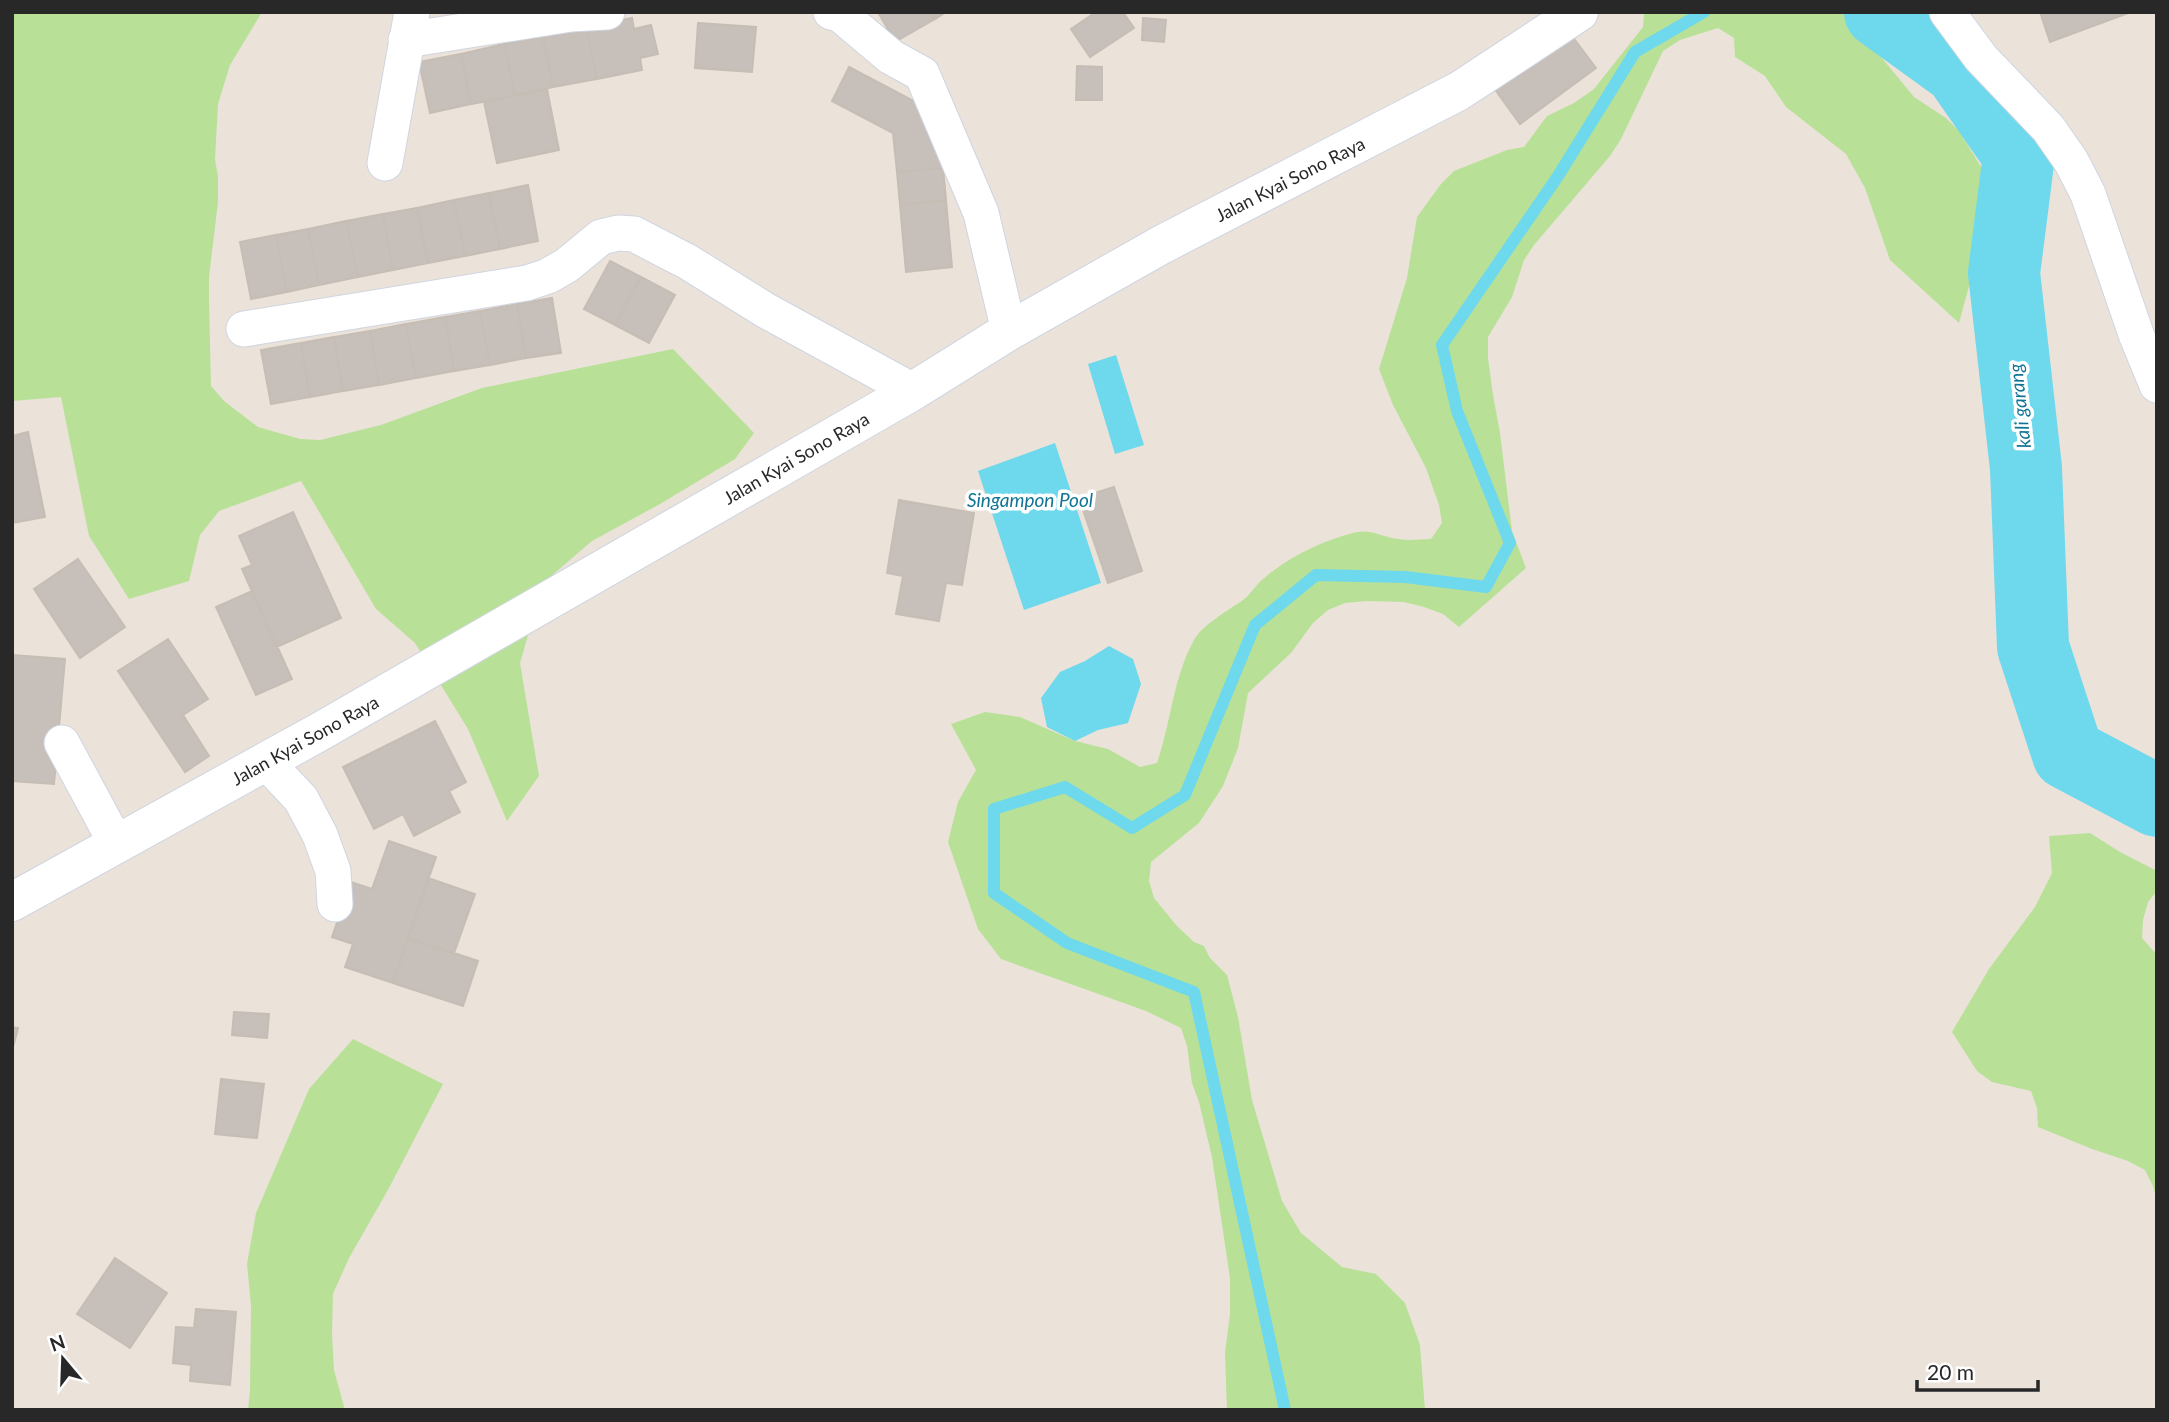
<svg xmlns="http://www.w3.org/2000/svg" width="2169" height="1422" viewBox="0 0 2169 1422" font-family="Lato,sans-serif">
  <style>
    .green { fill: #b8e197 }
    .water { fill: #6ed8ec }
    .lines { fill: none; stroke-linecap: round; stroke-linejoin: round }
    .stream { stroke: #6ed8ec; stroke-width: 12 }
    .river { stroke: #6ed8ec; stroke-width: 72 }
    .building { fill: #c6bfba; stroke: #c6bdb4; stroke-width: 2 }
    .street-casing { stroke: #cfd5e1; stroke-width: 37 }
    .secondary-casing { stroke: #cfd5e1; stroke-width: 40 }
    .street { stroke: #fff; stroke-width: 35 }
    .secondary { stroke: #fff; stroke-width: 38 }
    .labels { text-anchor: middle; dominant-baseline: central; stroke-width: 7; stroke-linejoin: round; paint-order: stroke }
    .street-label { font-size: 18px; fill: #282828; stroke: #fff }
    .water-label { font-size: 19px; font-style: italic; fill: #107595; stroke: #fff }
  </style>
  <rect width="100%" height="100%" fill="#ebe2da"/>
  <path class="green" d="M12 12H262L230 65 218 104 215 159 218 177V202L209 277V302L211 386 224 401 258 427 300 439 320 440 381 425 482 388 673 349 754 433 735 459 660 504 592 541 543 583 520 663 539 776 507 821 468 729 415 643 376 609 301 481 219 511 200 535 189 581 129 599 89 536 61 397 12 401Z
    M1644 12H1844L1914 97 1946 118 1959 131 1983 170 1989 188 1979 249 1959 323 1890 260 1865 188 1846 154 1786 107 1765 76 1735 57 1734 38 1718 28 1680 40 1663 51 1621 139 1610 156 1534 245 1524 260 1512 297 1488 337V358L1493 395 1500 433 1512 531 1526 568 1459 627 1443 614 1424 607 1404 602 1366 601 1345 603 1328 610 1313 623 1291 653 1248 693 1238 748 1223 786 1199 823 1151 862 1149 881 1154 898 1176 925 1194 942 1204 946 1210 958 1227 975 1238 1017 1252 1100 1282 1201 1301 1233 1342 1267 1376 1274 1405 1303 1420 1345 1425 1410H1227L1225 1353 1230 1314V1278L1212 1157 1199 1102 1192 1083 1187 1046 1181 1028 1146 1011 1001 959 978 929 948 842 958 802 976 770 951 724 985 712 1020 717 1075 741 1108 749 1140 767 1157 763C1171 723 1173 678 1194 640 1202 625 1229 610 1243 600 1251 594 1255 586 1262 580 1288 557 1323 540 1357 532 1372 529 1385 538 1399 539 1409 541 1421 539 1431 539L1442 523 1439 505 1426 468 1393 405 1379 369 1407 278 1417 217 1441 184 1454 171 1507 150 1524 147 1547 116 1574 103 1594 89 1643 27Z
    M2090 833 2120 852 2157 871V891L2148 902 2143 920 2142 938 2157 955V1200L2153 1186 2145 1170 2128 1161 2092 1149 2038 1127 2037 1108 2031 1091 1992 1082 1977 1071 1952 1032 1989 969 2035 907 2052 873 2049 836Z
    M353 1039 443 1084 389 1188 349 1258 333 1294 332 1334 334 1370 345 1410H248L250 1391 251 1305 247 1264 256 1213 309 1089Z"/>
  <path class="water" d="M1116 355 1144 445 1115 454 1088 364Z
    M1055 443 1101 583 1024 610 978 471Z
    M1109 646 1133 659 1141 684 1128 723 1098 730 1075 741 1047 727 1041 698 1060 672 1085 661Z"/>
  <g class="lines">
    <path class="stream" d="M1285 1410 1194 992 1067 943 994 893V809L1065 787 1132 828 1185 795 1255 625 1316 575 1405 577 1486 587 1510 543 1457 411 1442 345 1558 176 1635 52 1704 12"/>
    <path class="river" d="M1880 12 1959 69 2019 155 2004 273 2026 468 2033 647 2068 754 2157 801"/>
  </g>
  <path class="building" d="M878 12H931L935 19 895 42Z
    M931 12H946L935 19Z
    M1096 12H1123L1134 28 1090 57 1071 29Z
    M2040 12H2131L2050 42Z
    M632 18 634 29 651 25 658 54 640 58 642 70 597 79 586 27Z
    M1143 18 1166 20 1164 42 1142 40Z
    M698 23 756 27 752 72 695 68Z
    M586 27 597 79 553 87 543 37Z
    M1566 28 1596 68 1520 124 1491 84Z
    M543 37 553 87 515 96 504 44Z
    M504 44 515 96 471 104 461 54Z
    M461 54 471 104 430 113 419 62Z
    M1077 66 1102 67V100H1076Z
    M849 67 938 114 943 168 897 172 893 133 832 101Z
    M547 89 559 150 497 163 484 102Z
    M943 168 946 200 900 205 897 172Z
    M528 185 538 241 500 249 489 193Z
    M489 193 500 249 465 256 454 200Z
    M454 200 465 256 428 263 417 208Z
    M946 200 952 267 906 272 900 205Z
    M417 208 428 263 393 270 383 214Z
    M383 214 393 270 358 277 346 221Z
    M346 221 358 277 319 285 308 229Z
    M308 229 319 285 287 292 276 235Z
    M276 235 287 292 251 299 240 242Z
    M610 261 641 277 615 325 584 309Z
    M641 277 675 295 649 343 615 325Z
    M552 298 561 353 526 358 517 304Z
    M517 304 526 358 490 365 480 311Z
    M480 311 490 365 454 371 445 317Z
    M445 317 454 371 416 378 406 324Z
    M406 324 416 378 379 385 370 331Z
    M370 331 379 385 343 391 334 337Z
    M334 337 343 391 310 397 301 343Z
    M301 343 310 397 271 404 261 350Z
    M28 432 45 517 12 523V436Z
    M1114 487 1142 571 1108 583 1079 498Z
    M899 500 974 513 962 585 946 583 939 621 896 614 903 576 887 573Z
    M293 512 341 618 277 647 242 569 252 565 239 536Z
    M78 559 125 627 80 658 34 589Z
    M252 591 292 679 256 695 216 607Z
    M168 639 208 699 183 715 209 756 185 772 118 671Z
    M12 655 65 659 54 784 12 781Z
    M435 721 466 782 449 791 460 812 414 836 403 814 374 829 343 767Z
    M389 841 436 857 393 983 345 967 353 944 332 937 351 882 372 889Z
    M428 878 475 894 454 953 408 938Z
    M408 938 478 961 463 1006 393 983Z
    M234 1012 269 1014 267 1038 232 1035Z
    M12 1027 18 1028 12 1051Z
    M221 1079 264 1084 257 1138 215 1134Z
    M115 1258 167 1293 130 1348 77 1314Z
    M196 1309 236 1312 230 1385 190 1381 191 1365 173 1363 176 1327 194 1328Z"/>
  <g class="lines">
    <g class="street-casing">
      <path id="street" d="M831 12 840 14 891 57 922 74 981 213 1009 331
        M1947 12 1981 58 2048 128 2071 161 2088 194 2136 334 2157 385
        M406 40 571 14 607 12
        M385 163 412 12
        M244 329 527 283 548 276 567 265 601 237 618 233 634 234 688 262 765 310 913 391
        M62 743 117 845
        M266 762 301 799 320 835 333 871 335 904"/>
    </g>
    <g class="secondary-casing">
      <path id="secondary" d="M12 902 321 731 913 391 1009 331 1161 245 1459 91 1579 12"/>
    </g>
    <use href="#street" class="street"/>
    <use href="#secondary" class="secondary"/>
  </g>
  <g class="labels">
    <g class="street-label">
      <text transform="translate(1290 179) rotate(-27)">Jalan Kyai Sono Raya</text>
      <text transform="translate(796 458) rotate(-30)">Jalan Kyai Sono Raya</text>
      <text transform="translate(305 740) rotate(-29)">Jalan Kyai Sono Raya</text>
    </g>
    <g class="water-label">
      <text transform="translate(2019 406) rotate(-96)">kali garang</text>
      <text x="1030" y="499">Singampon Pool</text>
    </g>
  </g>
  <rect width="2169" height="1422" fill="none" stroke="#282828" stroke-width="28"/>
  <g transform="translate(63 1359) rotate(341)" stroke="#ffffff" stroke-width="5" paint-order="stroke">
  <path d="M0-5L12 26L0 18L-12 26Z" fill="#282828"/>
  <text y="-10" font-size="19" font-weight="bold" text-anchor="middle" fill="#282828">N</text>
  </g>
  <path d="M1917 1380v10h121v-10" fill="none" stroke="#282828" stroke-width="3.5"/>
  <text x="1927" y="1380" font-size="21" fill="#282828" stroke="#ffffff" stroke-width="5" paint-order="stroke">20 m</text>
</svg>
